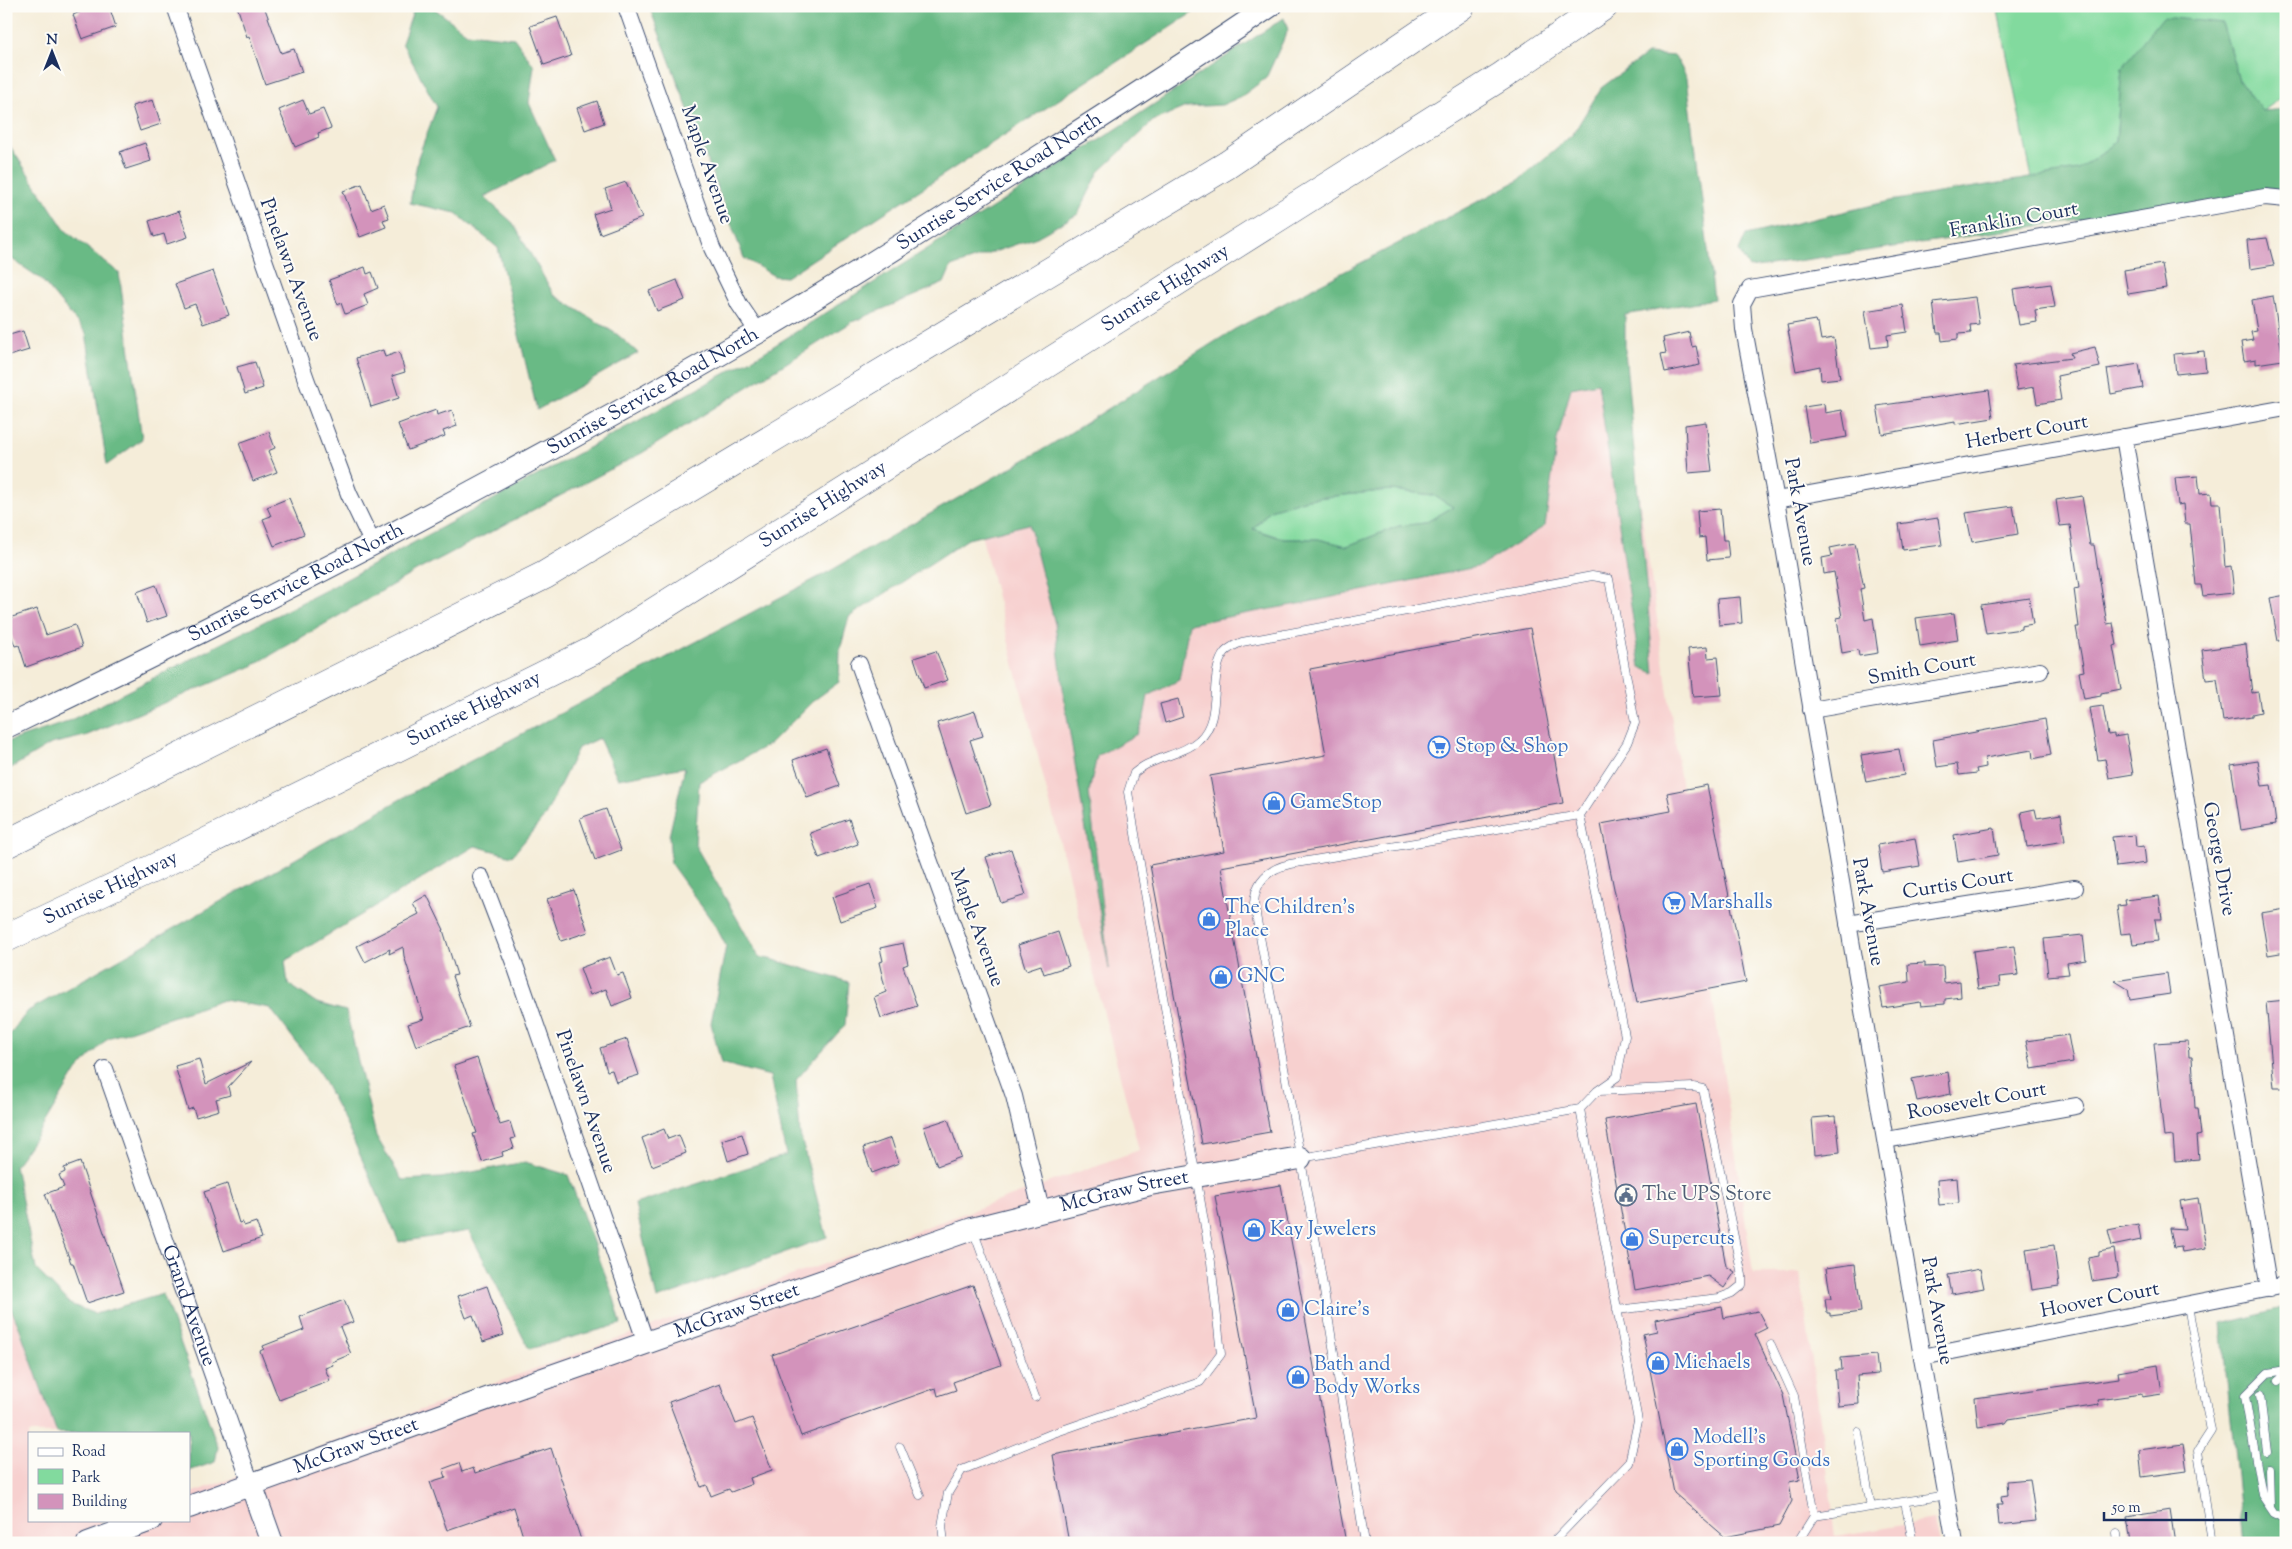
<svg xmlns="http://www.w3.org/2000/svg" width="2292" height="1549" viewBox="0 0 2292 1549" font-family="'Sorts Mill Goudy',serif">
  <style>
    .built { fill: #f7d0cf }
    .green { fill: #82da9e; stroke: #4e847e }
    .forest { fill: #69ba85; stroke: #427472; fill-rule: evenodd }
    .building { fill: #d393bb }
    .lines { fill: none; stroke-linecap: round; stroke-linejoin: round }
    .lane-casing { stroke: #3c4c70; stroke-width: 9 }
    .street-casing { stroke: #3c4c70; stroke-width: 18 }
    .secondary-casing { stroke: #3c4c70; stroke-width: 24 }
    .highway-casing { stroke: #3c4c70; stroke-width: 29 }
    .lane { stroke: #fff; stroke-width: 8 }
    .street { stroke: #fff; stroke-width: 16 }
    .secondary { stroke: #fff; stroke-width: 22 }
    .highway { stroke: #fff; stroke-width: 28 }
    .labels { text-anchor: middle; dominant-baseline: central; stroke-width: 4; stroke-linejoin: round; paint-order: stroke }
    .street-label { font-size: 20px; fill: #1b2f5e; stroke: #fdfcf7 }
    .shop-label { font-size: 20px; fill: #366cbe; stroke: #fdfcf7; text-anchor: start }
    .service-label { font-size: 20px; fill: #4e5e75; stroke: #fdfcf7; text-anchor: start }
  </style>
  <rect width="100%" height="100%" fill="#fdfcf7"/>
  <filter id="ink" filterUnits="userSpaceOnUse"><feTurbulence type="fractalNoise" baseFrequency=".02" numOctaves="2"/><feDisplacementMap in="SourceGraphic" scale="10" xChannelSelector="R" yChannelSelector="G"/><feConvolveMatrix kernelMatrix="1 2 1 2 8 2 1 2 1" color-interpolation-filters="sRGB"/></filter>
  <filter id="wash" filterUnits="userSpaceOnUse"><feTurbulence type="fractalNoise" baseFrequency=".0096" numOctaves="4" result="noise"/><feDisplacementMap in="SourceGraphic" scale="20" xChannelSelector="R" yChannelSelector="G"/><feGaussianBlur stdDeviation="1.12" result="paint"/><feColorMatrix in="noise" values="0 0 0 0 0 0 0 0 0 0 0 0 0 0 0 0 0 1.4 0 .05"/><feComposite in="paint" operator="in"/></filter>
  <g filter="url(#wash)">
    <rect width="100%" height="100%" fill="#f5edd9"/>
    <path class="built" d="M1609 291 1753 1273H1800L1836 1536 1934 1520 1940 1543H6V1271L67 1433H29V1520H99L102 1525 116 1520H189V1494L1139 1150 974 507Z"/>
    <path class="green" d="M1997 6H2286V94L2262 112 2239 80 2222 23 2122 68 2116 142 2078 170 2032 178Z
      M1391 490 1433 495 1453 507 1425 523 1399 526 1347 546 1318 539H1284L1253 529 1270 510 1307 499Z"/>
    <path class="forest" d="M415 6H431L467 33 514 38 534 66 529 103 555 160 484 197 513 223 554 295 618 335 638 353 537 410 498 248 456 213 410 203 418 157 437 107 402 43Z
      M649 6H1203L786 277 774 276 744 258Z
      M2163 17 2222 23 2239 80 2262 111 2286 109V190L1749 268 1739 251 1746 235 1890 201 2078 170 2116 142 2122 68Z
      M1284 18 1288 30 1266 78 1242 96 1222 105 1186 107 1153 121 1099 172 1078 214 1037 237 951 267 944 283 852 322 642 453 418 570 252 666 85 736 51 744 6 771V742L65 723 332 587 761 354 1112 132Z
      M1647 54 1675 56 1687 78 1714 299 1625 315V351L1654 673 1640 667 1598 383 1571 388 1557 440 1545 526 1481 566 1309 602 1189 624 1179 680 1148 696 1144 717 1137 734 1097 756 1089 792 1109 969 1065 704 1055 624 1029 524 968 539 849 617 840 650 839 682 813 701 770 744 699 782 695 845 759 957 774 960 849 982 845 1025 796 1080 800 1134 827 1237 657 1299 635 1204 786 1155 770 1076 721 1063 711 1023 726 946 715 925 671 864 669 836 685 767 618 779 599 738 578 748 545 816 512 856 475 846 285 961 288 984 317 1003 346 1011 376 1136 402 1180 441 1178 525 1162 568 1175 614 1298 621 1324 529 1349 469 1231 399 1242 347 1126 319 1072 270 1008 223 1000 108 1038 77 1070 43 1126 15 1166 36 1269 70 1304 95 1314 163 1294 218 1447 215 1462 189 1471V1433H57L20 1329 6 1298V1039L28 1011 429 783 830 571 1049 446 1235 329 1519 180 1573 134 1601 88ZM1391 490 1433 495 1453 507 1425 523 1399 526 1347 546 1318 539H1284L1253 529 1270 510 1307 499Z
      M6 140 65 230 119 273 142 439 107 465 86 333 41 279 6 255Z
      M2286 1308V1543H2244L2221 1324Z"/>
    <g id="blocks">
      <path class="building" d="M78 6H109L116 27 82 39 73 15 80 12Z
        M237 6H264L281 53 294 49 302 72 265 84 249 36 247 37Z
        M557 17 571 56 544 65 530 26Z
        M153 100 161 124 140 131 132 106Z
        M303 100 309 114 323 109 331 128 318 133 319 137 295 147 279 110Z
        M597 101 604 123 585 130 577 108Z
        M145 143 151 161 126 169 120 152Z
        M626 182 642 218 600 234 593 214 611 208 605 189Z
        M362 184 371 209 384 204 389 218 383 220 386 227 360 237 343 191Z
        M179 211 188 237 167 244 164 234 154 237 149 221Z
        M2267 238 2274 265 2250 269 2247 240Z
        M2162 264 2166 288 2128 294 2124 270Z
        M365 267 367 274 372 272 378 288 364 294 368 305 345 314 341 303 338 305 329 280Z
        M213 271 229 315 203 324 195 304 184 308 175 284Z
        M677 280 685 300 657 311 649 291Z
        M2051 284 2055 307 2035 310 2037 322 2019 325 2013 289Z
        M2273 296 2283 360 2256 364V359L2244 361 2241 342 2253 340 2251 332 2257 331 2252 300Z
        M1975 297 1979 324 1970 325 1971 333 1958 334V339L1942 341 1941 333H1937L1933 302Z
        M1903 305 1907 332 1887 335 1888 346 1871 348 1865 311Z
        M1815 320 1816 323H1818L1821 340 1834 338 1840 378 1821 380 1820 366 1796 371 1787 325Z
        M23 331 29 350 6 357V336Z
        M1689 332 1692 347 1696 346 1700 365 1665 372 1661 354 1666 353 1663 338Z
        M2095 347 2100 367 2057 376 2061 400 2037 404 2034 387 2017 390 2013 365 2072 358 2070 353Z
        M383 350 385 357 399 352 405 372 392 376 399 398 371 407 356 358Z
        M2204 351 2206 371 2176 374 2174 354Z
        M255 362 263 388 245 394 237 367Z
        M2139 364 2143 388 2111 394 2107 369Z
        M1989 390 1993 418 1955 424V421L1882 434 1877 406Z
        M1824 404 1825 413 1842 410 1847 437 1810 443 1804 407Z
        M436 410 437 415 452 410 457 426 443 431 445 436 408 450 398 424Z
        M1706 422 1712 471 1688 473 1685 425Z
        M269 432 275 448 268 451 277 472 253 481 239 443Z
        M2198 476 2200 494 2211 493 2212 503H2220L2225 567 2231 566 2234 593 2203 596 2201 585H2196L2190 524H2185L2183 504 2178 505 2175 478Z
        M2082 496 2090 545H2094L2107 624 2113 623 2117 645 2113 646 2121 689 2101 693V696L2084 699 2079 672 2084 671 2076 627H2079L2074 589 2079 588 2070 525 2060 526 2056 500Z
        M289 498 304 534 274 546 263 519 271 516 267 507Z
        M2013 506 2018 534 1972 542 1966 513Z
        M1720 509 1723 540H1727L1729 558 1707 560 1705 537 1699 538 1697 511Z
        M1938 518 1942 545 1903 550 1899 524Z
        M1855 543 1864 588 1860 589 1865 620 1873 618 1878 653 1859 656 1858 650 1842 653 1837 618 1842 617 1834 572 1824 574 1822 558 1832 556 1830 548Z
        M156 585 167 616 147 623 137 592Z
        M2286 595V640L2278 641 2270 598Z
        M1740 597 1742 623 1719 625 1717 599Z
        M2029 598 2033 624 2021 626V629L1986 634 1981 605Z
        M37 609 46 635 75 625 82 647 26 667 19 645 15 646 6 619Z
        M1954 613 1958 640 1920 646 1916 618Z
        M1530 628 1563 803 1221 867 1270 1132 1202 1144 1150 865 1224 851 1210 776 1326 755 1310 669Z
        M2246 644 2252 693 2258 692 2261 712 2252 714V717L2223 721 2217 679 2206 680 2202 650Z
        M1707 647 1708 658 1718 657 1722 695 1693 697 1688 649Z
        M936 651 948 680 924 688 914 658Z
        M1178 699 1183 717 1165 723 1160 704Z
        M2103 706 2108 735 2114 734V737L2126 735 2133 774 2109 778 2105 759 2098 760 2089 708Z
        M975 711 983 736 970 740 991 805 966 813 937 723Z
        M2045 719 2051 755 2033 759 2032 750 1985 758 1986 767 1976 769 1977 773 1959 775 1957 764 1937 767 1933 740Z
        M826 748 840 786 807 798 793 760Z
        M1899 749 1904 775 1866 782 1861 755Z
        M2258 761 2262 786 2271 785 2276 824 2241 830 2231 765Z
        M1707 785 1746 982 1637 1003 1601 824 1671 811 1667 793Z
        M606 809 621 850 595 860 580 818Z
        M2035 809 2037 818 2061 814 2065 841 2027 847 2021 812Z
        M849 819 858 844 819 858 810 833Z
        M1994 828 1998 855 1958 862 1954 835Z
        M2135 835 2136 847 2144 846 2146 863 2116 867 2112 837Z
        M1915 838 1920 866 1882 872 1878 845Z
        M1011 849 1026 895 1001 903 986 857Z
        M870 884 878 908 840 921 832 897Z
        M574 890 588 932 561 941 547 899Z
        M427 895 444 930H443L457 975 452 976 470 1027 416 1046 408 1024 424 1019 404 956 403 947 389 954 390 949 365 962 357 946 419 914 413 903Z
        M2159 896 2162 919H2155L2158 941 2133 944 2131 933 2121 934 2117 906 2126 905 2125 900Z
        M2286 909V952L2268 955 2261 913Z
        M1058 932 1069 966 1044 974 1041 965 1026 970 1018 945Z
        M2083 935 2086 960 2067 963 2069 974 2048 976 2044 939Z
        M903 943 908 964 903 966 917 1006 881 1018 874 997 886 992 879 962 883 961 880 948Z
        M2014 946 2018 975 1999 977 2000 986 1978 989 1973 951Z
        M610 957 617 975 623 973 632 998 612 1006 606 989 590 995 580 968Z
        M1925 963V967L1943 966 1944 983 1960 981 1961 997 1945 999V1004L1921 1006 1920 1002 1883 1008 1879 987 1909 982 1908 964Z
        M2167 973 2170 994 2130 1000 2128 989 2115 981Z
        M2286 1000V1088H2274L2266 1002Z
        M2068 1035 2073 1062 2032 1069 2026 1041Z
        M627 1039 639 1075 616 1082 612 1070 607 1071 600 1048Z
        M2188 1041 2189 1057H2192L2195 1108H2198L2201 1135 2197 1136 2199 1159 2175 1161 2173 1136 2164 1137 2154 1043Z
        M477 1058 500 1125 510 1122 515 1138 511 1139 514 1148 502 1152 503 1156 482 1162 473 1134 477 1133 454 1066Z
        M199 1059 206 1084 251 1062 228 1087 230 1095 216 1099 219 1110 196 1117 193 1108 188 1110 175 1066Z
        M1948 1072 1951 1094 1917 1101 1912 1079Z
        M1696 1104 1726 1266 1735 1272 1724 1288 1708 1276 1635 1290 1605 1120Z
        M1836 1116 1840 1152 1815 1155 1812 1118Z
        M948 1119 961 1157 937 1166 924 1127Z
        M664 1129 668 1139 679 1135 686 1153 652 1166 642 1138Z
        M742 1134 748 1154 728 1161 722 1140Z
        M891 1138 899 1163 872 1173 863 1148Z
        M80 1162 124 1291 87 1303 73 1263H71L45 1194 64 1187 59 1175 65 1172 64 1168Z
        M1957 1178 1959 1203 1939 1205 1937 1180Z
        M227 1184 239 1223 242 1222 244 1226 256 1222 262 1238 224 1251 204 1192Z
        M1281 1185 1346 1543H1069L1053 1455 1256 1418 1215 1196Z
        M2198 1198 2206 1248 2182 1252 2181 1247 2174 1248 2170 1228 2185 1229 2180 1201Z
        M2138 1224 2141 1240 2112 1246 2108 1230Z
        M2054 1245 2059 1286 2032 1290 2026 1249Z
        M2114 1249 2118 1277 2092 1281 2088 1258 2099 1256V1252Z
        M1855 1264 1861 1312 1830 1316V1313H1827L1825 1299H1831L1826 1268Z
        M1980 1269 1984 1288 1952 1294 1948 1275Z
        M973 1285 1001 1365 953 1382 956 1390 938 1396 936 1388 801 1436 772 1355Z
        M487 1286 504 1335 483 1342 473 1315 466 1318 458 1296Z
        M344 1300 353 1322 340 1327 351 1354 332 1362 333 1365 325 1368 330 1381 279 1400 260 1351 264 1349 263 1346 304 1330 300 1317Z
        M1722 1307 1724 1318 1758 1311 1767 1328 1755 1334 1783 1395 1800 1480 1789 1482 1792 1501 1779 1526 1725 1537 1674 1493 1643 1334 1657 1331 1655 1320Z
        M1876 1355 1878 1374 1857 1376 1859 1404 1838 1406 1835 1370H1842L1841 1358Z
        M2158 1365 2162 1394 2142 1397V1394L2098 1400 2099 1405 2009 1419 2006 1423 1978 1427 1975 1398 2119 1378 2118 1372Z
        M720 1384 736 1424 752 1418 772 1470 750 1478 752 1484 731 1492 729 1489 711 1496 707 1485 701 1487 669 1402Z
        M2183 1444 2187 1471 2142 1477 2139 1450Z
        M551 1448 582 1543H525L514 1507 447 1530 430 1482 446 1477 443 1469 459 1463 462 1472 473 1468 475 1473Z
        M2030 1479 2036 1521 1999 1525 1997 1505H2002L2001 1496 2008 1495 2007 1481Z
        M2170 1510 2175 1543H2131L2127 1517Z"/>
    </g>
  </g>
  <g filter="url(#ink)">
    <use href="#blocks" fill-opacity="0" stroke="#3c4c70" stroke-width="1"/>
    <g class="lines">
      <g class="lane-casing">
        <path id="lane" d="M1599 1091 1693 1087 1703 1089 1742 1275V1285L1732 1293 1719 1298 1617 1310
          M973 1230 1035 1397
          M2188 1306 2211 1431 2198 1451 2212 1543
          M1771 1345 1794 1396 1814 1516 1797 1543
          M2286 1370 2268 1373 2245 1396 2262 1495 2274 1513 2286 1519
          M2278 1381 2286 1375
          M2260 1395 2267 1452
          M1858 1432 1871 1507
          M900 1447 920 1495
          M2269 1469 2270 1507
          M1905 1502 1913 1543
          M1814 1516 1947 1495
          M2117 1534 2118 1543
          M944 1543 942 1526 948 1493 962 1470 1051 1434 1200 1382 1221 1354 1211 1262 1200 1198 1157 964 1128 792 1134 773C1139 769 1144 765 1150 763 1166 755 1186 752 1199 740 1224 718 1207 674 1225 652 1229 648 1237 644 1242 642L1592 576 1609 579 1635 723 1627 743 1580 815 1625 1036 1617 1077 1597 1091 1580 1109 1301 1158
          M1365 1543 1317 1248 1254 904C1255 881 1268 869 1290 864L1580 815
          M1552 1543 1629 1463 1638 1421 1580 1109"/>
      </g>
      <g class="street-casing">
        <g id="street">
          <path d="M175 6 306 379 349 494 373 544"/>
          <path d="M626 6 712 248 739 304 758 332"/>
          <path d="M2124 437 2269 1289"/>
          <path d="M1776 500 2286 408"/>
          <path d="M859 664 1014 1096 1041 1210"/>
          <path d="M1811 710 2040 671"/>
          <path d="M481 877 516 968 646 1343"/>
          <path d="M1848 924 2075 888"/>
          <path id="s1" d="M105 1069 251 1484"/>
          <path d="M1886 1140 2076 1106"/>
          <path d="M1922 1357 2286 1285"/>
          <path d="M1955 1543 1922 1357 1776 500 1744 329 1742 304 1750 289 2265 197 2286 199"/>
        </g>
      </g>
      <g class="secondary-casing">
        <g id="secondary">
          <path id="s2" d="M6 727C261 605 513 475 757 333 844 282 928 228 1012 174 1098 119 1185 64 1270 6"/>
          <path d="M251 1484 272 1543"/>
          <path id="s3" d="M189 1507 517 1388 972 1229 1150 1184 1300 1158"/>
          <path d="M88 1543 151 1520"/>
        </g>
      </g>
      <g class="highway-casing">
        <g id="highway">
          <path d="M6 844 545 575 1227 165 1461 6"/>
          <path id="s4" d="M6 938 156 867 592 651 1502 76 1604 6"/>
        </g>
      </g>
      <use href="#lane" class="lane"/>
      <use href="#street" class="street"/>
      <use href="#secondary" class="secondary"/>
      <use href="#highway" class="highway"/>
    </g>
  </g>
  <defs>
    <g id="supermarket-ring" transform="scale(1.125)"><circle r="9.5" fill="#fdfcf7" stroke="#3f7fe0" stroke-width="1.5"/><path d="M-6-5.5h2.5l.6 2H6L4.5 2H-2.5L-4.4-4H-6ZM-1.5 3.2a1.3 1.3 0 1 0 .1 0ZM3 3.2a1.3 1.3 0 1 0 .1 0Z" fill="#3f7fe0"/></g>
    <g id="shop-ring" transform="scale(1.125)"><circle r="9.5" fill="#fdfcf7" stroke="#3f7fe0" stroke-width="1.5"/><path d="M-5-2.5h2.3a2.7 3.5 0 0 1 5.4 0H5L5.5 6h-11ZM-1.5-2.5h3a1.5 2.3 0 0 0-3 0Z" fill="#3f7fe0"/></g>
    <g id="civic-ring" transform="scale(1.125)"><circle r="9.5" fill="#fdfcf7" stroke="#5c6f8a" stroke-width="1.5"/><path d="M-.6-6.5H3V-4.5H.6V-3L4-1V1h2V6H-6V1h2V-1L-.6-3ZM-1.2 2.5V6h2.4V2.5Z" fill="#5c6f8a"/></g>
  </defs>
  <g fill-rule="evenodd">
    <use href="#supermarket-ring" x="1439" y="747"/>
    <use href="#shop-ring" x="1274" y="803"/>
    <use href="#supermarket-ring" x="1674" y="903"/>
    <use href="#shop-ring" x="1209" y="919"/>
    <use href="#shop-ring" x="1221" y="977"/>
    <use href="#civic-ring" x="1626" y="1195"/>
    <use href="#shop-ring" x="1254" y="1230"/>
    <use href="#shop-ring" x="1632" y="1239"/>
    <use href="#shop-ring" x="1288" y="1310"/>
    <use href="#shop-ring" x="1658" y="1363"/>
    <use href="#shop-ring" x="1298" y="1377"/>
    <use href="#shop-ring" x="1677" y="1449"/>
  </g>
  <g class="labels">
    <g class="street-label">
      <text transform="translate(706 165) rotate(71)">Maple Avenue</text>
      <text stroke="none"><textPath href="#s2" startOffset="1134">Sunrise Service Road North</textPath></text>
      <text transform="translate(2014 221) rotate(-10)">Franklin Court</text>
      <text transform="translate(290 270) rotate(70)">Pinelawn Avenue</text>
      <text stroke="none"><textPath href="#s4" startOffset="1331">Sunrise Highway</textPath></text>
      <text stroke="none"><textPath href="#s2" startOffset="729">Sunrise Service Road North</textPath></text>
      <text transform="translate(2027 433) rotate(-10)">Herbert Court</text>
      <text stroke="none"><textPath href="#s4" startOffset="926">Sunrise Highway</textPath></text>
      <text transform="translate(1799 512) rotate(80)">Park Avenue</text>
      <text stroke="none"><textPath href="#s2" startOffset="324">Sunrise Service Road North</textPath></text>
      <text transform="translate(1922 670) rotate(-10)">Smith Court</text>
      <text stroke="none"><textPath href="#s4" startOffset="521">Sunrise Highway</textPath></text>
      <text transform="translate(2218 859) rotate(80)">George Drive</text>
      <text transform="translate(1958 885) rotate(-9)">Curtis Court</text>
      <text stroke="none"><textPath href="#s4" startOffset="116">Sunrise Highway</textPath></text>
      <text transform="translate(1867 912) rotate(80)">Park Avenue</text>
      <text transform="translate(976 928) rotate(70)">Maple Avenue</text>
      <text transform="translate(585 1102) rotate(71)">Pinelawn Avenue</text>
      <text transform="translate(1977 1102) rotate(-10)">Roosevelt Court</text>
      <text stroke="none"><textPath href="#s3" startOffset="988">McGraw Street</textPath></text>
      <text transform="translate(2100 1301) rotate(-11)">Hoover Court</text>
      <text stroke="none"><textPath href="#s1" startOffset="251">Grand Avenue</textPath></text>
      <text stroke="none"><textPath href="#s3" startOffset="582">McGraw Street</textPath></text>
      <text transform="translate(1936 1311) rotate(80)">Park Avenue</text>
      <text stroke="none"><textPath href="#s3" startOffset="178">McGraw Street</textPath></text>
    </g>
    <g class="shop-label">
      <text x="1455" y="747">Stop &amp; Shop</text>
      <text x="1290" y="803">GameStop</text>
      <text x="1690" y="903">Marshalls</text>
      <text x="1225" y="908">The Children's<tspan x="1225" dy="23">Place</tspan></text>
      <text x="1237" y="977">GNC</text>
      <text x="1270" y="1230">Kay Jewelers</text>
      <text x="1648" y="1239">Supercuts</text>
      <text x="1304" y="1310">Claire's</text>
      <text x="1674" y="1363">Michaels</text>
      <text x="1314" y="1365">Bath and<tspan x="1314" dy="23">Body Works</tspan></text>
      <text x="1693" y="1438">Modell's<tspan x="1693" dy="23">Sporting Goods</tspan></text>
    </g>
    <g class="service-label">
      <text x="1642" y="1195">The UPS Store</text>
    </g>
  </g>
  <rect width="2292" height="1549" fill="none" stroke="#fdfcf7" stroke-width="25"/>
  <rect x="28" y="1432" width="162" height="90" fill="#fdfcf7" stroke="#a3aaba"/>
  <rect x="38" y="1448" width="25" height="8" fill="#ffffff" stroke="#a3aaba"/>
  <text x="72" y="1456" font-size="15" fill="#1b2f5e">Road</text>
  <rect x="38" y="1469" width="25" height="15" fill="#82da9e" stroke="#a3aaba"/>
  <text x="72" y="1482" font-size="15" fill="#1b2f5e">Park</text>
  <rect x="38" y="1494" width="25" height="15" fill="#d393bb" stroke="#a3aaba"/>
  <text x="72" y="1506" font-size="15" fill="#1b2f5e">Building</text>
  <g transform="translate(52 52)" stroke="#fdfcf7" stroke-width="4" paint-order="stroke">
  <path d="M0-4L9 19L0 12L-9 19Z" fill="#1b2f5e"/>
  <text y="-8" font-size="14" font-weight="bold" text-anchor="middle" fill="#1b2f5e">N</text>
  </g>
  <path d="M2104 1512v8h142v-8" fill="none" stroke="#1b2f5e" stroke-width="2.5"/>
  <text x="2112" y="1512" font-size="15" fill="#1b2f5e" stroke="#fdfcf7" stroke-width="4" paint-order="stroke">50 m</text>
</svg>
